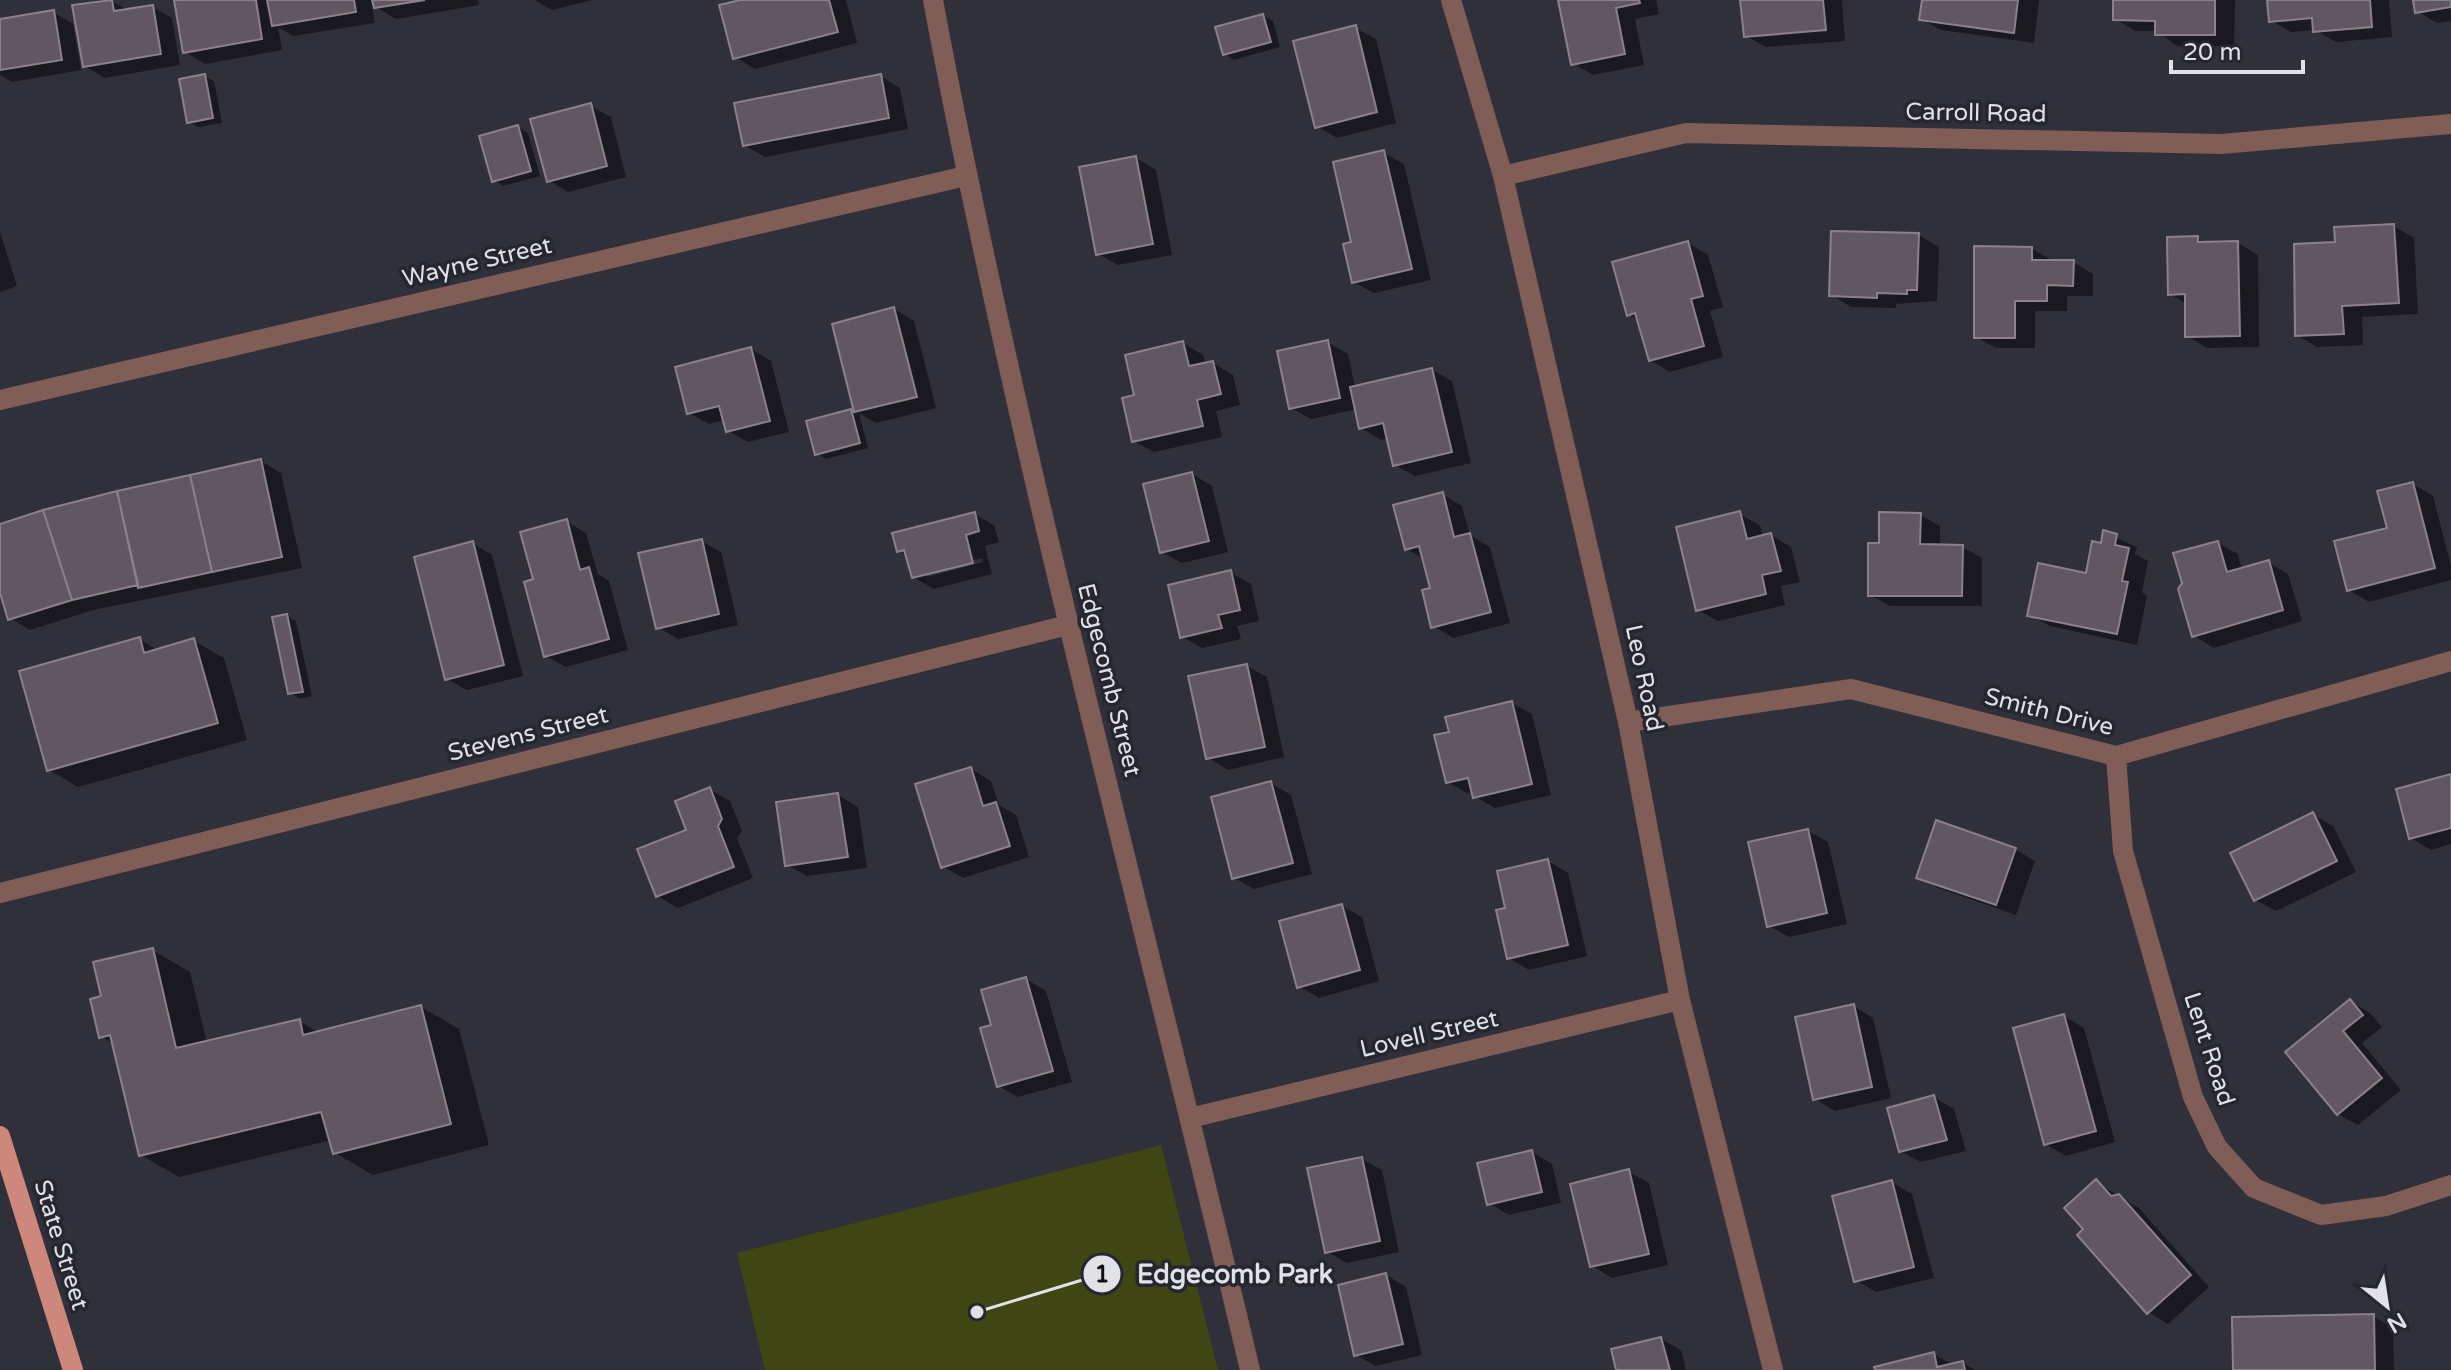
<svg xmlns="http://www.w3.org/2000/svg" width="2451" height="1370" viewBox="0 0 2451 1370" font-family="'Varela Round',sans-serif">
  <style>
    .green { fill: #404613 }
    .shadow { fill: #0007; fill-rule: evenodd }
    .building { fill: #605760; stroke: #8b818b; stroke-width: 2 }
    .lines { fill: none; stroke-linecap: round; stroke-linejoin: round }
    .street { stroke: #805d57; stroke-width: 20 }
    .primary { stroke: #cd877b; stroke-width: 20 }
    .labels { text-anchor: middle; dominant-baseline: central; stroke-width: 7; stroke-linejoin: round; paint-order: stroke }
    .street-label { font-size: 24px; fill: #e1e1e8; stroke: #262630 }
    .leader { fill: none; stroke: #e1e1e8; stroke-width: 3 }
    .callout-dot { fill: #e1e1e8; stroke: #262630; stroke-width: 3 }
    .mark-label { font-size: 24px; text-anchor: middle; font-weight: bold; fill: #111 }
    .callout-label { font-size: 26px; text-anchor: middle; font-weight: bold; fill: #e1e1e8; stroke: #262630; stroke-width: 7; stroke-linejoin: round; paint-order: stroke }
  </style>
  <rect width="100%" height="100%" fill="#30303a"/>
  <path class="green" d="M1161 1145 1218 1370H765L737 1253Z"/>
  <path class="shadow" d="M176 0H478L479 5 396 19 372 5 375 23 293 36 278 27 282 50 205 64 185 52Z
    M535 0H592L552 10Z
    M748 0H846L857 43 755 69 735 57Z
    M1560 0H1656L1659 14 1635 19 1644 65 1593 75 1573 63Z
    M1742 0H1842L1845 41 1766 47 1746 36Z
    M1924 0H2039L2034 43 1941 30 1921 19Z
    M2115 0H2235L2234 46H2177L2157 31H2135L2115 19Z
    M2269 0H2389L2392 37 2336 42 2315 30 2291 32 2271 21Z
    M2415 0H2451V21L2437 23 2417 11Z
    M112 1 129 11 152 7 172 18 180 65 105 78 84 66Z
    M53 12 73 24 81 70 12 82 0 75V22Z
    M1263 16 1273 21 1280 47 1234 60 1225 54Z
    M1355 28 1376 39 1396 123 1337 138 1317 126Z
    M204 76 214 81 222 123 198 127 189 122Z
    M880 76 900 88 908 129 765 157 744 145Z
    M591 106 611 117 626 177 568 192 548 180Z
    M518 127 528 133 540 176 503 186 494 180Z
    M1384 153 1404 164 1431 280 1374 293 1353 282 1354 244Z
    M1136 158 1156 170 1172 255 1118 265 1098 254Z
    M2394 226 2414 238 2418 314 2362 317 2363 345 2317 347 2297 335 2337 244Z
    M0 232 17 286 0 292Z
    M1919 235 1939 247 1937 301 1896 304V308L1851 307 1831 295Z
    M2197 238 2207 244 2238 243 2258 255 2259 347 2207 348 2187 336V304L2170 294Z
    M1688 243 1708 255 1723 307 1710 311 1723 357 1670 372 1650 360 1640 321 1628 314Z
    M2032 249 2052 260 2073 262 2093 274V296H2067V311H2035V348H1996L1976 337Z
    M894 309 914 321 936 408 876 423 859 413 868 448 826 459 816 453 851 411 857 415 834 325Z
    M1327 342 1348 354 1355 387 1432 370 1452 381 1471 463 1415 476 1395 465 1388 438 1381 440 1361 428 1357 409 1311 419 1291 408Z
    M1183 343 1203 355 1206 365 1213 363 1233 375 1240 405 1216 411 1222 437 1154 452 1134 441 1136 396Z
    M751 349 771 361 789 432 748 442 728 431 725 420 709 424 689 413Z
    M261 461 281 473 302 568 93 610 30 630 10 618 0 587V526Z
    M1192 474 1212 486 1228 552 1182 563 1162 552Z
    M2413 484 2433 496 2451 566V580L2369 602 2349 590 2389 529Z
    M1442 494 1462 506 1470 535 1490 547 1510 623 1453 638 1433 626V590L1424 559 1407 549Z
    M974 514 994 525 999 542 985 546 992 574 934 589 913 577 908 556 899 551ZM982 558 983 562 927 577V572Z
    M1739 514 1760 525 1763 537 1771 535 1791 547 1800 582 1781 586 1785 605 1718 621 1698 610Z
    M1920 515 1940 526V547H1962L1982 558V606H1890L1870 595 1881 545Z
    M566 521 586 533 598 574 609 581 628 650 566 667 546 656 536 580Z
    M2105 533 2137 547 2135 554 2148 561 2142 592 2147 596 2137 645 2050 626 2030 615 2087 575Z
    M701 541 721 552 738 625 678 639 658 627Z
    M472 543 492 555 523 676 467 690 447 679Z
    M2217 543 2238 554 2242 570 2268 562 2288 574 2302 621 2214 648 2194 636Z
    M1231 573 1251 584 1259 621 1237 626 1241 639 1202 648 1182 637Z
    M287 616 296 621 312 696 300 699 290 693Z
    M139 639 159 651 194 641 224 658 247 740 78 787 49 770Z
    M1247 666 1267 677 1284 757 1228 770 1208 758Z
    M1511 703 1532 714 1551 795 1495 808 1474 796 1473 792 1467 793 1447 782 1451 733Z
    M971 769 991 781 999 805 1016 815 1029 857 963 878 942 866Z
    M2451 776V844L2431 850 2411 838Z
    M1271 783 1291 795 1312 874 1254 889 1234 878Z
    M710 790 730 801 742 831 737 838 753 878 678 908 657 896Z
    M838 795 858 807 867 868 807 876 787 865Z
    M2313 815 2333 826 2356 872 2276 911 2255 900Z
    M1808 831 1828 842 1847 924 1789 937 1769 926Z
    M2015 849 2035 861 2016 915 1938 888 1918 877Z
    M1548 861 1568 873 1587 956 1529 970 1509 958 1507 910Z
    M1342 906 1362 917 1379 981 1319 998 1298 986Z
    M152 950 190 972 207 1043 299 1021 319 1033 421 1007 459 1029 489 1145 373 1175 335 1153 331 1140 179 1177 141 1155 114 1044 101 1036 104 998Z
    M1026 979 1046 991 1072 1082 1018 1097 998 1086 993 1027Z
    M2350 1001 2370 1013 2382 1027 2362 1043 2401 1090 2358 1125 2338 1114 2288 1052Z
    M1853 1006 1873 1018 1891 1098 1835 1111 1815 1099Z
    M2064 1016 2084 1028 2115 1142 2066 1156 2045 1144Z
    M1934 1097 1954 1109 1966 1151 1921 1162 1900 1151Z
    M1532 1152 1552 1164 1561 1203 1509 1215 1489 1203Z
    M1362 1159 1382 1170 1399 1252 1347 1263 1326 1251Z
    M1629 1172 1649 1183 1668 1265 1612 1278 1592 1266Z
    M1892 1182 1912 1194 1934 1278 1876 1292 1856 1280Z
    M2096 1182 2139 1208 2209 1287 2168 1324 2148 1312 2086 1229Z
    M1386 1275 1406 1287 1422 1355 1376 1366 1356 1355Z
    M2373 1316 2393 1328 2394 1370H2235Z
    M1661 1339 1681 1350 1686 1370H1618Z
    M1933 1354 1953 1365 1963 1363 1975 1370H1877Z"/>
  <path class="building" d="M112 0 114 11 153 5 161 54 83 67 72 5Z
    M174 0H256L262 39 183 53Z
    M267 0H354L356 12 272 26Z
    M372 0H425L374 8Z
    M740 0H829L838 32 733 59 719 5Z
    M1558 0H1639L1640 3 1616 8 1625 54 1571 65Z
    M1740 0H1823L1826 30 1744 37Z
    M1922 0H2018L2014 33 1919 20Z
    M2113 0H2215V35H2155V21L2113 20Z
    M2267 0H2370L2372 27 2313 32 2312 18 2269 22Z
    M2413 0H2451V7L2415 13Z
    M54 10 62 60 0 70V19Z
    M1263 14 1271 42 1223 55 1215 27Z
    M1356 25 1377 112 1315 128 1293 41Z
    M205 74 213 118 187 123 179 79Z
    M881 74 889 118 743 146 734 103Z
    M591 103 607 166 547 182 530 119Z
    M518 125 531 171 492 182 479 136Z
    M1384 150 1412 269 1352 283 1343 244 1351 242 1333 162Z
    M1136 156 1153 244 1096 255 1079 167Z
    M2394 224 2399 303 2342 306 2344 334 2295 336 2294 244 2335 242 2334 227Z
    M1831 231 1919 233 1917 290H1907V294L1877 293V298L1829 296Z
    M2198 236V242L2238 241 2240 336 2185 337V294L2168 295 2167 237Z
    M1688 241 1703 296 1691 299 1704 346 1649 361 1635 313 1627 316 1612 262Z
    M1974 246 2032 247V260H2074L2073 286 2047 285V301H2015V338H1974Z
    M894 307 917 397 854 412 832 324Z
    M1328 340 1340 398 1289 409 1277 351Z
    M1183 341 1189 366 1213 361 1221 394 1197 400 1203 426 1132 442 1122 398 1134 395 1125 355Z
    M751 347 770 421 726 432 719 406 687 414 675 367Z
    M1432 368 1452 452 1393 466 1383 423 1359 429 1350 387Z
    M851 409 860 443 815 455 806 421Z
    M261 459 282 557 212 572 190 475Z
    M1192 472 1209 541 1160 553 1143 484Z
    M190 475 212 572 138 588 117 491Z
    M2413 482 2435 568 2347 591 2334 541 2387 528 2377 491Z
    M117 491 138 585 72 600 43 510Z
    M1443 492 1454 537 1470 533 1491 612 1431 628 1422 590 1430 588 1419 546 1405 550 1393 505Z
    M43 510 72 600 8 620 0 593V524Z
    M1740 511 1747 539 1771 533 1781 571 1762 575 1766 594 1696 611 1676 527Z
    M975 512 979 531 966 535 973 563 912 578 904 550 897 552 892 533Z
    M1879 512 1921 513 1920 544 1963 545 1962 596H1868V543H1879Z
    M567 519 580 570 589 567 609 639 544 657 524 582 533 579 520 532Z
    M2103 530 2117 534 2115 545 2129 548 2122 581 2128 582 2117 634 2027 616 2038 563 2086 573 2092 541 2101 543Z
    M702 539 719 614 656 629 638 553Z
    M473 541 504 665 445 680 414 557Z
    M2218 541 2227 572 2269 560 2283 610 2192 637 2178 589 2182 583 2173 553Z
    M1231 570 1240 610 1218 615 1222 628 1180 638 1168 585Z
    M287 614 303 692 288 694 272 617Z
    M140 637 144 653 194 638 218 723 47 771 19 671Z
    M1247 664 1265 747 1206 759 1188 676Z
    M1512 701 1532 784 1473 798 1468 778 1446 783 1434 735 1449 732 1445 717Z
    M971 767 983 806 996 802 1010 846 941 868 915 784Z
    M2451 774V828L2409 839 2396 789Z
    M1271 781 1293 863 1232 879 1211 797Z
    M710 787 722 819 718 826 734 867 656 897 637 849 686 830 675 801Z
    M838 793 848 857 785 866 776 802Z
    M2313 812 2337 861 2254 901 2230 853Z
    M1936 820 2016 848 1996 905 1916 878Z
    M1808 829 1827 913 1767 927 1748 842Z
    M1548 859 1568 945 1507 959 1496 910 1505 908 1497 871Z
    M1342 904 1360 970 1297 988 1279 921Z
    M153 948 176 1048 300 1019 303 1035 421 1005 451 1124 333 1154 321 1112 139 1156 110 1035 99 1038 90 999 101 996 93 962Z
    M1026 977 1053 1071 997 1087 980 1028 991 1025 981 990Z
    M2350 999 2363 1015 2343 1031 2382 1078 2337 1115 2285 1052Z
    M1854 1004 1872 1087 1813 1100 1795 1017Z
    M2064 1014 2096 1131 2044 1145 2013 1028Z
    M1934 1095 1947 1140 1899 1152 1887 1108Z
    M1532 1150 1542 1192 1487 1205 1477 1163Z
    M1362 1157 1380 1241 1325 1253 1307 1168Z
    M1629 1169 1649 1254 1590 1267 1570 1184Z
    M2096 1179 2111 1196 2119 1194 2191 1275 2147 1314 2077 1235 2083 1229 2064 1208Z
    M1892 1180 1914 1267 1854 1282 1832 1196Z
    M1386 1273 1403 1344 1354 1356 1338 1285Z
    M2374 1314 2375 1370H2233L2232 1317Z
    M1661 1337 1670 1370H1616L1611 1349Z
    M1934 1352 1937 1367 1963 1361 1965 1370H1875L1874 1367Z"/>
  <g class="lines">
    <path class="street" d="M933 0C1019 461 1143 914 1250 1370
      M1451 0 1503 176 1628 722 1680 1000 1773 1370
      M1503 176 1686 133 2221 144 2451 124
      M0 400 966 176
      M1628 722 1851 689 2116 756 2451 661
      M2116 756 2123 851 2193 1097 2217 1147 2254 1188 2321 1215 2386 1206 2451 1185
      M0 893 1068 625
      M1190 1118 1680 1000"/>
    <path class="primary" d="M0 1136 73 1370"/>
  </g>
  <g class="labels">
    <g class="street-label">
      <text transform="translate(1976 113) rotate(1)">Carroll Road</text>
      <text transform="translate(477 262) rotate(-13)">Wayne Street</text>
      <text transform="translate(1644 678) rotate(78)">Leo Road</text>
      <text transform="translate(1109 680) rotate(76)">Edgecomb Street</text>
      <text transform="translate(2049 712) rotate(14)">Smith Drive</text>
      <text transform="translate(528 734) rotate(-14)">Stevens Street</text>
      <text transform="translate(1429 1034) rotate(-13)">Lovell Street</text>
      <text transform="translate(2209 1049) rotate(72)">Lent Road</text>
      <text transform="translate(61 1245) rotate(73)">State Street</text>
    </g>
  </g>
  <path class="leader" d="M977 1312L1102 1274"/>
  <g class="callout-dot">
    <circle cx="977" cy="1312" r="8"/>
    <circle cx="1102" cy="1274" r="20"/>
  </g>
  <g class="mark-label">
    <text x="1102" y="1282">1</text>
  </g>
  <g class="callout-label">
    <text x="1235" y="1283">Edgecomb Park</text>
  </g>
  <g transform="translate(2387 1306) rotate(150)" stroke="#262630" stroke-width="6" paint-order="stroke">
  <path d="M0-6L14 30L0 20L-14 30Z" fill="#e1e1e8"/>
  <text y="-12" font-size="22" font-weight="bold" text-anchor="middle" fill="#e1e1e8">N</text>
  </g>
  <path d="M2171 60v12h132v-12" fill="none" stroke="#e1e1e8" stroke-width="4"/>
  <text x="2183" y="60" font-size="24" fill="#e1e1e8" stroke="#262630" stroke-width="6" paint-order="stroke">20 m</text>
</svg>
